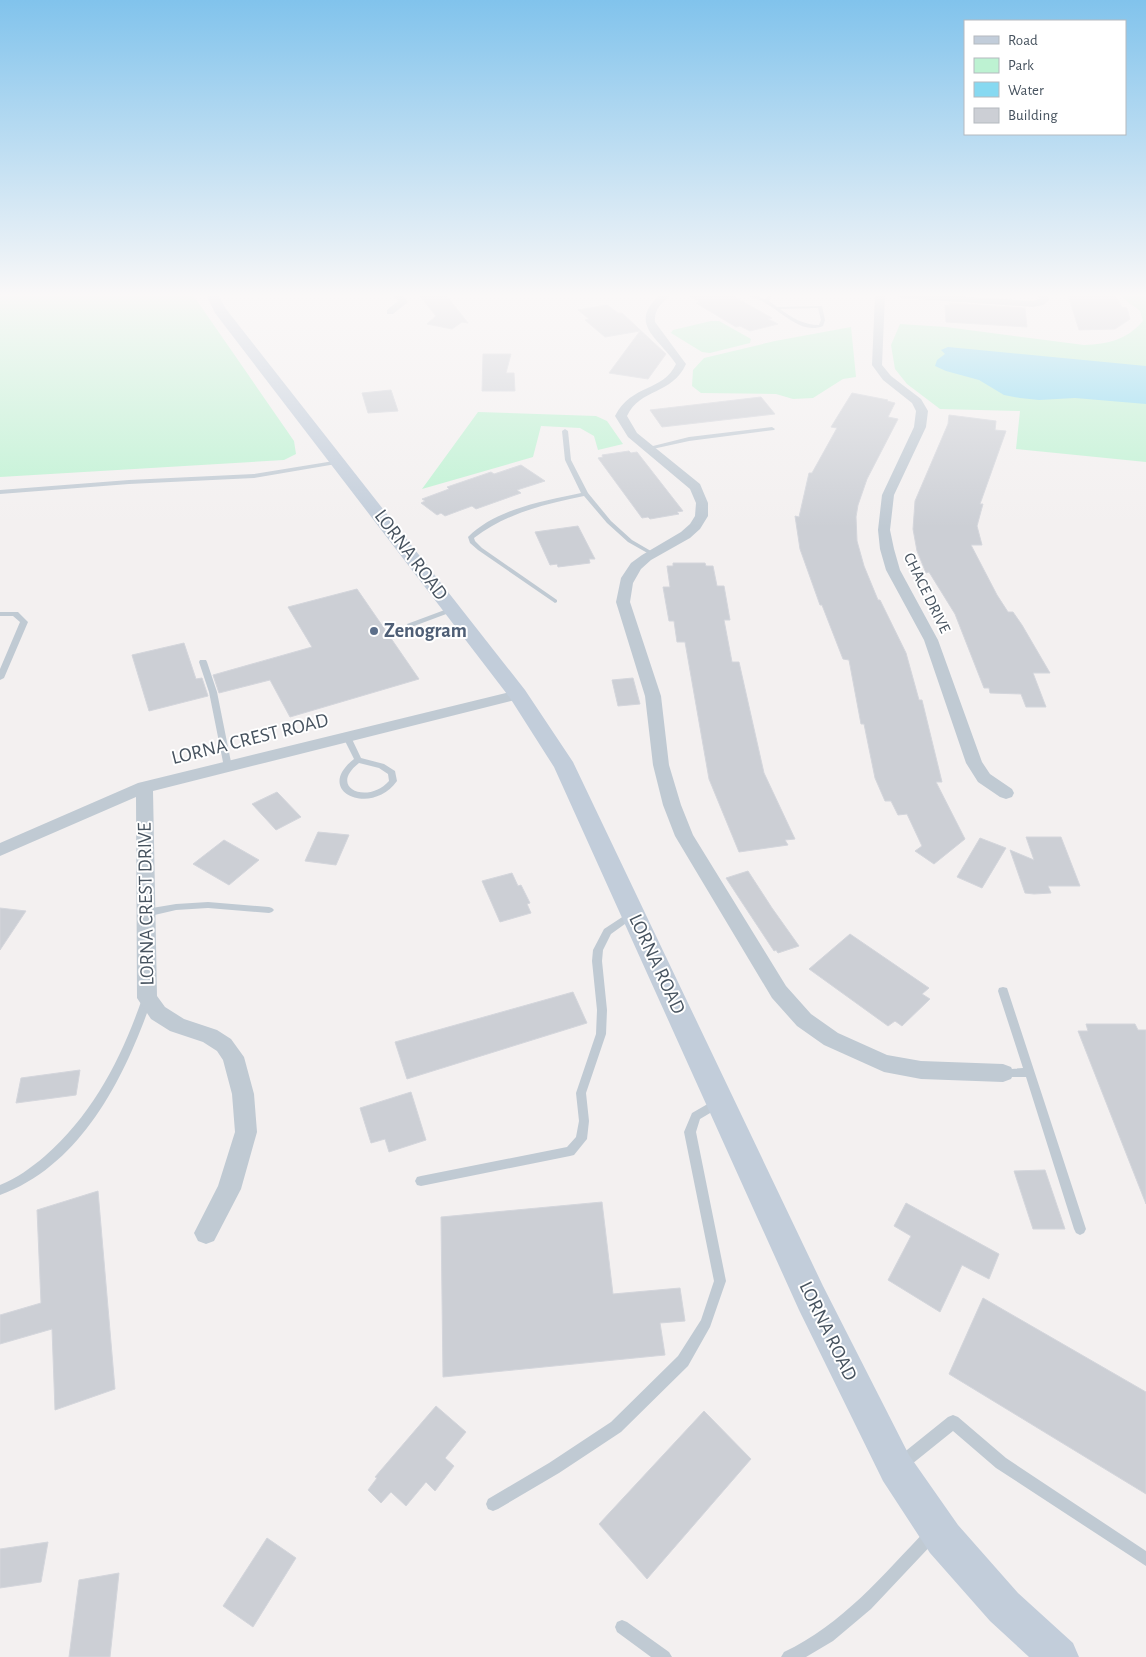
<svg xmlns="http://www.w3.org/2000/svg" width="1146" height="1657" viewBox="0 0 1146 1657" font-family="'Alegreya Sans',sans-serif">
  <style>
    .green { fill: #bdf2d2 }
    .water { fill: #87d9f1 }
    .building { fill: #cccfd5; stroke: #d4d6dc }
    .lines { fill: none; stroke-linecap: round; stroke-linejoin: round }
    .lane { fill: #c0cad3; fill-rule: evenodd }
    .street { fill: #c0cad3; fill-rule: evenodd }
    .secondary { fill: #c2cdda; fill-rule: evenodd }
    .service-dot { fill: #5c6f8a; stroke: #fff; stroke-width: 2 }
    .labels { text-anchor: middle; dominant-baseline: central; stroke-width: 4; stroke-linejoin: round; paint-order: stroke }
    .far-street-label { font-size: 16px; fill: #47535f; stroke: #fff }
    .street-label { font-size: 20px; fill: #47535f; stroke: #fff }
    .service-label { font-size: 20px; font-weight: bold; fill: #4e5e75; stroke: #fff; text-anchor: start }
  </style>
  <rect width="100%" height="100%" fill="#f3f0f0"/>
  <path class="green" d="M0 295H193L294 441 296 454 284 460 0 477Z
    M1119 295H1146V462L1016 449 1020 411 940 409 907 384 895 369 891 345 900 324 946 327 1084 345C1109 344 1126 340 1143 321L1140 311Z
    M711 321H719L751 339 750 343 710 353 702 352 671 333 673 330Z
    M851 327 856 377 843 379 813 398 793 399 776 394 701 393 692 386 693 370 704 358 775 341Z
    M478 412 596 416 607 421 623 444 598 450 594 436 580 428 541 426 533 457 422 489Z"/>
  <path class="water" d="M948 347 1146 366V404L1075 398 1039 400 1020 398 1004 395 979 380 946 371 935 366 937 360 945 354 941 350Z"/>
  <path class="building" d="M419 295H446L468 323 462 322 452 329 427 324 436 316Z
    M687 295H731L772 318 768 319 778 324 750 331 740 326 736 327 696 303 700 302Z
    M1068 295H1107L1116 297 1122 307 1127 308 1130 319 1115 329 1079 330Z
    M950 303 1025 308 1027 327 946 322 945 305 950 306Z
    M607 305 618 313H622L666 354 648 379 609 373 640 331 605 337 585 320 589 319 578 310Z
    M483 354H511L506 373H514L515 391H482Z
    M391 390 398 411 368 413 362 393Z
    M852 393 888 400 887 401 895 403 888 417 898 419 867 479 858 505 856 517 857 541 864 566 878 600H880L906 653 919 700H922L942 782H936L965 839 934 864 915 851 922 846 907 814 898 815 891 801H885L875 778 864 724H861L849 660 843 659 822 605H820L800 549 795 516 799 517 809 473H812L837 428 831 427Z
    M761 397 775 414 662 427 650 410Z
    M949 415 996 421 995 430 1006 431 980 504H983L977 526 982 545H971L997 595 1008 612H1013L1022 625 1050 673H1033L1046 707H1026L1021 694 990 693 989 688H984L955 614 929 572 926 573 917 551 913 529 915 501 948 424Z
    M629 451 631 453 637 452 683 511 677 512 679 514 650 519 648 517 642 518 598 458 603 457 602 455Z
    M521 465 545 481 517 490 521 493 476 509 472 506 445 516 441 513 437 515 421 503 425 501 422 499 449 489 447 487 491 472 494 474Z
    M578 526 595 559H589L590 563 558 567 557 564 550 565 535 532Z
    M673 563H705L706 566H713L717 586H724L730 620H724L732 662H739L764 773 795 839 785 840 788 845 739 852 709 779 685 642H677L674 621H669L663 587H670L667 566H673Z
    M357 589 419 679 290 717 270 680 219 693 213 675 312 647 288 607Z
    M184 643 196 679 202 678 208 696 149 711 132 655Z
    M633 678 640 704 618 706 612 680Z
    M277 792 301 817 276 830 252 804Z
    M318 832 349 835 336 865 305 861Z
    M1026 837H1061L1080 886H1048L1051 893 1034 894 1025 893 1010 850 1034 860Z
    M980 838 1006 848 982 888 957 877Z
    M224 840 259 860 229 885 193 864Z
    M748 871 772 908 799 946 778 953 776 950 774 951 743 904 726 878Z
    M512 873 518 886 521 885 530 903 527 904 531 913 500 922 482 881Z
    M0 908 26 911 0 950Z
    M850 934 929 988 922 994 930 999 902 1026 895 1021 888 1026 809 969Z
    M573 992 587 1023 407 1079 395 1042Z
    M1086 1024H1135L1138 1030H1146V1204L1078 1031H1088Z
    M80 1070 76 1095 16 1103 21 1078Z
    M411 1092 426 1140 389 1152 385 1139 371 1143 360 1108Z
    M1045 1170 1065 1229H1033L1014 1171Z
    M98 1191 115 1389 55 1410 52 1329 0 1344V1315L41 1303 37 1210Z
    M602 1202 613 1294 680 1288 685 1321 660 1323 665 1355 443 1377 441 1217Z
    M906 1203 999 1254 989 1279 962 1265 940 1312 888 1280 911 1236 894 1226Z
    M983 1298 1146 1392V1494L949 1374Z
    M436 1406 466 1432 445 1458 454 1466 435 1491 426 1482 406 1506 391 1492 381 1503 368 1490 377 1478 375 1477Z
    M704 1411 751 1459 647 1579 599 1524Z
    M267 1538 296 1558 253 1627 223 1606Z
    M48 1542 41 1582 0 1588V1549Z
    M119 1573 110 1657H69L79 1580Z"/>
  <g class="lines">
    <path class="lane" d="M747 295H753L765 299 768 295H772L769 301 777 307 822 306 825 320 823 326C802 335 782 312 765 303 760 299 752 298 747 295ZM818 308 821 320 819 325C804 325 792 318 780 309Z
      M772 427 775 429 774 430 689 441 648 450 645 448 689 437Z
      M565 429 568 431 571 460 588 493 611 521 632 540 656 554 653 556 651 555 628 542 607 523 584 496C545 504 507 513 474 538L475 541 482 548 557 600V602L555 603 478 550 470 543 468 537C496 509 543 501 581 493L565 460 562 431Z
      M340 460 343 462 342 463 254 478 129 484 0 494V490L129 480 254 474Z
      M450 608H456L457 610 414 626H408L407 624Z
      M0 612H18L28 622 4 678 0 680V669L20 622 13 616H0Z
      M200 660H206L207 662 217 692 232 767 228 770 224 767 209 692 199 662Z
      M347 734 351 737 361 758 384 764 395 771 397 781C372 817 312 792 354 759L343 737ZM359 763 379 768 388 774 389 781C368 805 327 788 359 763Z
      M208 902 269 907 272 908 274 910 272 912 269 913 208 908 176 910 146 917 143 915 141 913 143 911 146 909 176 904Z
      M633 910 636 912 638 914 636 916 611 934 603 950 602 961 607 1010 606 1034 586 1093 589 1121 587 1139 574 1155 570 1156 421 1186 417 1185 415 1181 417 1177 421 1176 567 1147 576 1137 579 1121 576 1093 596 1034 597 1010 592 961 593 950 604 929Z
      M1003 987 1007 988 1008 991 1086 1229 1084 1233 1080 1235 1076 1233 1074 1229 1026 1077H1003L999 1076 998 1073 999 1070 1023 1068 998 991 999 988Z
      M147 995 151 996 152 999C125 1077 82 1165 0 1195V1185C17 1178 31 1168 45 1156 93 1114 121 1059 142 999L143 996Z
      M718 1098 722 1100 723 1103 722 1106 700 1119 696 1132 726 1281 710 1327 688 1366 621 1432 559 1473 498 1509 493 1511 488 1509 486 1504 488 1499 549 1463 611 1422 678 1356 701 1320 714 1281 684 1132 692 1113Z
      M953 1415 958 1417 1006 1458 1146 1551V1566L996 1468 953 1431 907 1468 902 1470 897 1468 895 1463 897 1458 948 1417Z
      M932 1527 937 1529 939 1534 937 1539 871 1609 833 1641 806 1657H781L784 1652C842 1625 883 1575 927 1529Z
      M622 1620 627 1622 669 1652 672 1657H651L617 1632 615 1627 617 1622Z"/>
    <path class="street" d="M393 295H403L408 302 393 314H387V310L398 301Z
      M660 295H670C662 304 654 308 655 322L686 364C672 395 640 388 627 416L637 433 700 484 708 503V516L700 529 690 538 651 560 641 569 633 583 630 602 661 696 669 765 681 805 693 835 786 986 811 1014 838 1033 887 1055 921 1061 1003 1064 1011 1067 1014 1073 1011 1079 1003 1082 921 1079 884 1072 824 1045 797 1026 772 998 675 836 663 805 653 765 645 696 616 602 621 578 631 563 642 555 681 532 690 524 695 516 696 503 690 489 628 437 615 416C631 384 663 392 676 364 659 338 627 324 660 295Z
      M875 295H885L882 365 891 376 921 399 928 411 926 427 894 495 890 530 894 549 900 570 938 640 982 762 990 774 1012 789 1014 793 1012 797 1006 799 1000 797 978 782 966 763 924 640 886 570 880 549 878 530 882 495 914 427 916 411 912 403 883 380 872 365Z
      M896 295H941L1033 301 1039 299 1038 295H1048L1049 300 1043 305 1033 307 901 298Z
      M518 690 523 692 526 695 523 698 153 791 157 996 165 1007 184 1019 217 1030 231 1039 244 1057 254 1094 257 1132 241 1189 214 1241 206 1244 198 1241 194 1233 218 1186 235 1132 232 1094 223 1060 217 1051 203 1042 170 1031 151 1019 137 998 136 797 0 856V843L138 783Z"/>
    <path class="secondary" d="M206 295H218L226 309 525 690 573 762 823 1286 909 1455 958 1525 1018 1593 1073 1643 1079 1657H1029L990 1621 930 1553 883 1481 799 1310 554 767 510 698 215 313Z"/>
  </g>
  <linearGradient id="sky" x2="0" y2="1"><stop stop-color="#81c3ec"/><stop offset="0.56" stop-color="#faf8f8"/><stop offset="1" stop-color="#faf8f8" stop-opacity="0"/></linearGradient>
  <rect width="1146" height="527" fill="url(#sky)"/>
  <circle class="service-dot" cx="374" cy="631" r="5"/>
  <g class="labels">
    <g class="far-street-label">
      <text transform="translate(927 593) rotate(64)">CHACE DRIVE</text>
    </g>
    <g class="street-label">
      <text transform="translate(411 555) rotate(53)">LORNA ROAD</text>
      <text transform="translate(250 739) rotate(-14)">LORNA CREST ROAD</text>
      <text transform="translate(146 904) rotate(-91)">LORNA CREST DRIVE</text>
      <text transform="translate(657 964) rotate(65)">LORNA ROAD</text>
      <text transform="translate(828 1331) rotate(64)">LORNA ROAD</text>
    </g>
    <g class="service-label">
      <text x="384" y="631">Zenogram</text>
    </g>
  </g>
  <rect x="964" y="20" width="162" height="115" fill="#ffffff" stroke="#b5babf"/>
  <rect x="974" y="36" width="25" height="8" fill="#c2cdda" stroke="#b5babf"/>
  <text x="1008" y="45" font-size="15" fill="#47535f">Road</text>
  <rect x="974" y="58" width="25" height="15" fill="#bdf2d2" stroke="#b5babf"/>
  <text x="1008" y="70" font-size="15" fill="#47535f">Park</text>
  <rect x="974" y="82" width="25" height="15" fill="#87d9f1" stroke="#b5babf"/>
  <text x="1008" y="95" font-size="15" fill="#47535f">Water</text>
  <rect x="974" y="108" width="25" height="15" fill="#cccfd5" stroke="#b5babf"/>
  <text x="1008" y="120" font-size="15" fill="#47535f">Building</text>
</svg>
